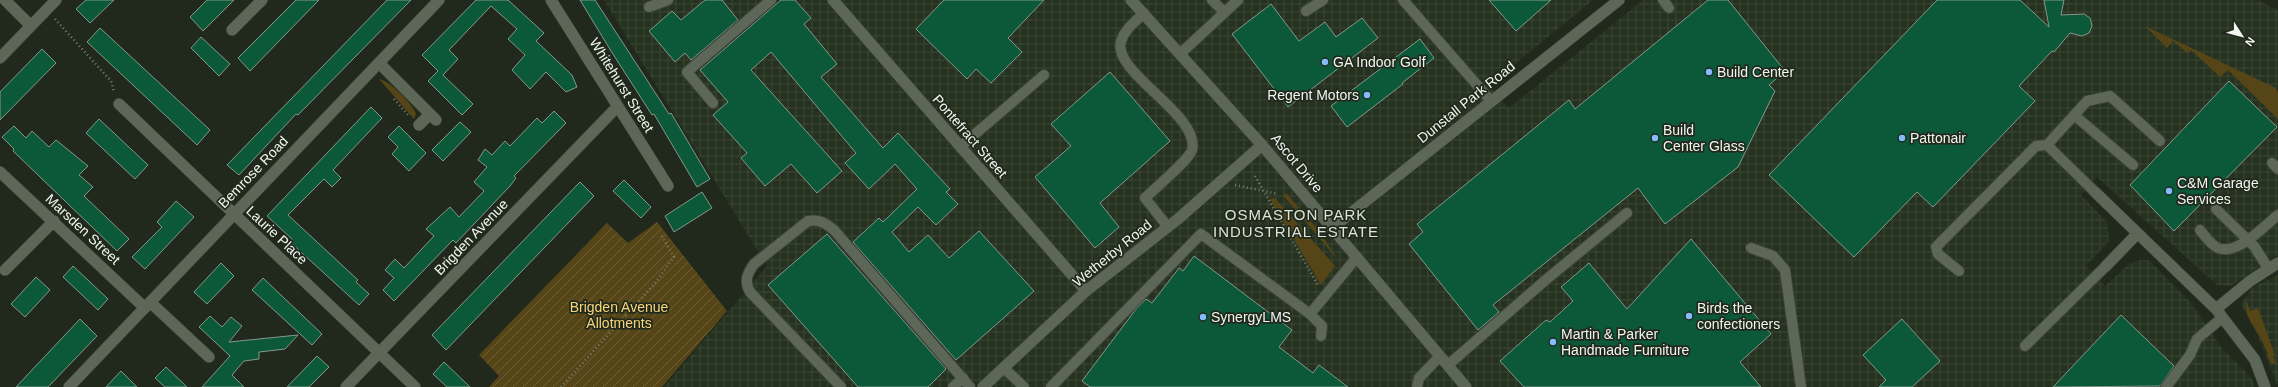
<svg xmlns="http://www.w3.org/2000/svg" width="2278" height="387" viewBox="0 0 2278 387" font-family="Arial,sans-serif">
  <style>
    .industrial { fill: url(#industrial-grid) }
    .grass { fill: #554517 }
    .garden { fill: url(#garden-furrows) }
    .building { fill: #0c5939; stroke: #85978c }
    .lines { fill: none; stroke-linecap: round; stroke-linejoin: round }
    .service-casing { stroke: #3d433a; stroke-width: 12 }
    .minor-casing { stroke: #3d433a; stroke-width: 12 }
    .tertiary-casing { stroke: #3d433a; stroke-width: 12 }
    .path { stroke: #7a8076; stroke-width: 2.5; stroke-dasharray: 1 3; stroke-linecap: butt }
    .service { stroke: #5d6758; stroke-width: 10 }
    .minor { stroke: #5d6758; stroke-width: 11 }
    .tertiary { stroke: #5d6758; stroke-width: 11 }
    .poi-dot { fill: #82bcfa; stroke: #21291d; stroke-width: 1.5 }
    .labels { text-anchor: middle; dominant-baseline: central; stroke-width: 3.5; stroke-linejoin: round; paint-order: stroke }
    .poi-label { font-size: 14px; fill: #f1f6ee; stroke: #21291d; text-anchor: start }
    .street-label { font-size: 14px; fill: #f1f6ee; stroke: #21291d }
    .park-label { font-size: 14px; fill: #f8d678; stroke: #21291d }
    .neighbourhood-label { font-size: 15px; letter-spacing: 1px; fill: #dae5d5; stroke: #21291d }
  </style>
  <defs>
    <pattern id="industrial-grid" width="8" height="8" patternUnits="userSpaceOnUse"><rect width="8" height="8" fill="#263220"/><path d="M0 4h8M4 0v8" fill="none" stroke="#3b4636"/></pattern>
    <pattern id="garden-furrows" width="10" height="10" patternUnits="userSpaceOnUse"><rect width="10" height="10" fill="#554517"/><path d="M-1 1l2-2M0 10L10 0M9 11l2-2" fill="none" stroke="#6e6039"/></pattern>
  </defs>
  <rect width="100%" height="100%" fill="#21291d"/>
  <path class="industrial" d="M604 0H1593L1489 85 1509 108 1643 0H2258L2278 10V255L2231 286 2217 285 2097 177 2081 195 2107 222 2109 241 2086 266 2105 286 2129 264 2140 260H2149L2191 303 2220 346 2251 377 2255 387H664L767 266Z
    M2278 275V387L2259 338 2241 304 2253 287Z"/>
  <path class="grass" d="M2145 26 2276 88 2278 93V119L2228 70 2220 77 2191 50 2187 53 2173 41 2167 48Z
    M379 79C389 80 413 104 416 114L414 119Z
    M1286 193 1321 233 1337 259 1283 195Z
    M1275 198 1335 266 1321 285 1270 199Z
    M2246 300 2250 311 2258 308 2275 355 2273 356 2276 363 2271 364C2268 355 2265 346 2260 337 2253 324 2244 316 2246 300Z"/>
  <path class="garden" d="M657 222 727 311 662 387H489L499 376 479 355 607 223 628 243Z"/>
  <path class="building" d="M86 0H114L90 23 76 9Z
    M207 0H234L203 31 190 17Z
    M296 0H319L250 71 238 58Z
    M387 0H411L298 115 296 114 239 175 227 165Z
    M476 0H508L544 33 536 41 572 75 577 87 566 92 546 72 530 89 512 70 525 55 508 39 517 29 491 6 449 50 458 59 443 75 473 104 462 115 428 81 438 71 422 55Z
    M580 0H595L669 114 671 113 710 179 697 187 654 114 652 115 611 51Z
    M705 0H722L738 20 691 60 685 53 675 62 649 31 672 11 681 20Z
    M781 0H795L811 18 804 24 837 64 821 77 883 148 898 133 950 189 946 192 958 204 936 225 918 207 892 232 909 252 928 235 949 258 979 231 1034 291 956 360 853 242 879 218 883 222 917 189 895 164 869 189 845 163 856 153 771 52 751 70 842 171 817 193 791 164 765 186 741 158 747 153 713 115 728 102 700 70Z
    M944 0H1044L1008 38 1022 52 991 83 976 69 967 79 916 29Z
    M1489 0H1551L1516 31Z
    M1708 0H1728L1785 71 1769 85 1775 91 1738 167 1665 224 1638 188 1493 305 1499 312 1478 330 1409 244 1423 232 1417 224 1569 100 1575 109Z
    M1937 0H2020L2049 27 2044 0H2064L2061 15 2084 14 2090 18 2092 26 2089 33 2082 36 2070 33 2054 52 2052 51 2019 86 2035 101 1933 207 1917 192 1854 257 1769 175Z
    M1271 4 1299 41 1325 22 1336 37 1362 18 1378 38 1288 107 1232 34Z
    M100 28 210 130 197 145 87 42Z
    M201 37 230 64 219 76 191 48Z
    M1420 39 1434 58 1402 83 1403 84 1347 127 1331 106Z
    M42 49 56 63 0 120V92Z
    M1110 72 1170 141 1100 203 1119 227 1095 248 1035 177 1071 146 1051 124Z
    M2229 81 2277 127 2174 231 2130 185Z
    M371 107 382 118 333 170 341 178 332 187 324 179 288 215 358 280 356 282 369 294 359 305 290 242 292 239 267 216Z
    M554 111 566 123 514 176 516 178 510 186 456 243 453 240 394 301 383 290 394 278 385 270 395 259 404 268 434 236 426 229 450 207 459 217 484 191 474 182 487 167 478 160 485 149 492 155 505 141 510 146 537 118 542 123Z
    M99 119 148 165 135 179 86 133Z
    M460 122 471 132 443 161 432 150Z
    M14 126 26 138 32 131 49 147 56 140 88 166 79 175 93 187 84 196 129 239 117 251 13 151 14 149 2 137Z
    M399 126 426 153 409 171 392 154 398 147 388 137Z
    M624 180 651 207 641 218 613 191Z
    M580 182 594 196 446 350 432 335Z
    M702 192 712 208 674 232 665 216Z
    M176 201 194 217 145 269 132 257 162 227 157 222Z
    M827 234 946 369 928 387H858L768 285Z
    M1691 239 1771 334 1740 362 1761 387H1524L1500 361 1546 320 1550 322 1573 301 1561 287 1589 263 1627 309Z
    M1194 256 1292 330 1279 347 1313 373 1319 365 1348 387H1090L1082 381 1136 309 1146 299 1152 303 1179 268 1183 271Z
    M221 263 234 276 207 304 194 292Z
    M73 266 108 299 98 310 63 277Z
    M36 277 50 290 25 317 11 304Z
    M263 278 322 334 312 345 252 290Z
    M2121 315 2174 366 2160 386 2053 387Z
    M210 316 222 327 231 317 242 326 229 342 298 335 285 349 259 352V359L244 361 232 375 244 387H202L230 356 199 327Z
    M80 319 97 336 48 387H16Z
    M1902 319 1940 361 1912 387H1879L1886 380 1863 355Z
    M317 356 329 367 309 387H287Z
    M444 362 470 387H447L433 374Z
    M166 367 187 387H165L155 378Z
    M121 371 137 387H106Z"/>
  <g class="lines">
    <g class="service-casing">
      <path id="service" d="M1212 0 1224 12
        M1403 0 1491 101
        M1663 0 1669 8
        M649 7 668 0
        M1306 11 1323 0
        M1144 13C1135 22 1125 29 1121 41 1111 72 1201 115 1192 150 1189 160 1154 189 1145 198L1168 227
        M1181 53 1238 0
        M713 103 687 72 771 0
        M2074 115 2133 165
        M2047 145 2087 101 2110 96 2160 141
        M960 147 1044 75
        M2272 163 2278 169
        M2216 209 2254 246 2268 268
        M2200 230C2205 236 2211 245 2218 248 2237 256 2263 227 2278 215
        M1751 248 1773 256 1785 270 1801 387
        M1959 271 1938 254 1936 247 2036 146 2047 145 2095 192
        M1310 314 1357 257
        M2025 346 2106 266
        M1448 365 1548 278 1627 213
        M1004 368 1024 387
        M841 387 750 292C744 281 747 274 754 264L808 221C820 219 825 223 834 230L970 387
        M953 387 963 378
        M1051 387 1201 234 1310 314 1322 326 1321 336
        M1417 387 1419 378 1440 356
        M2166 387 2190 355 2197 339 2222 318"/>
    </g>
    <g class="minor-casing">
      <path id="minor" d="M5 0 31 26
        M551 0 668 186
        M833 0 1086 291
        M232 30 262 0
        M0 58 56 0
        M379 63 436 120
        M119 104 415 387
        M419 125 430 114
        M0 172 145 308
        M2095 192 2216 309 2255 360 2265 387
        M1332 228 1619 0
        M2106 266 2137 234
        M5 270 54 221
        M150 302 209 357
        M2216 309 2250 281 2278 263
        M69 387 439 0
        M346 387 617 107
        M983 387 1086 291 1178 219 1262 145"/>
    </g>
    <g class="tertiary-casing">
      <path id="tertiary" d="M1131 0 1262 145 1466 387"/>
    </g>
    <path class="path" d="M55 19 111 81 114 92
      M394 99 409 116
      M1255 176 1318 285
      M1235 185 1278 194
      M561 387 656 282 674 257 661 235"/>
    <use href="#service" class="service"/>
    <use href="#minor" class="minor"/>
    <use href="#tertiary" class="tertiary"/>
  </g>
  <g class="poi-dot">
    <circle cx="1325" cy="62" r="4"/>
    <circle cx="1709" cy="72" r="4"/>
    <circle cx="1367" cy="95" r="4"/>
    <circle cx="1655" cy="138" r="4"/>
    <circle cx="1902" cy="138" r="4"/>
    <circle cx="2169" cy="191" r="4"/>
    <circle cx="1689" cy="316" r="4"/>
    <circle cx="1203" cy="317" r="4"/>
    <circle cx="1553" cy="342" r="4"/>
  </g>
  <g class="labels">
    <g class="poi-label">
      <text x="1333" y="62">GA Indoor Golf</text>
      <text x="1717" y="72">Build Center</text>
      <text x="1359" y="95" text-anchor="end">Regent Motors</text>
      <text x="1663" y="130">Build<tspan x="1663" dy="16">Center Glass</tspan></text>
      <text x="1910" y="138">Pattonair</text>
      <text x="2177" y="183">C&amp;M Garage<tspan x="2177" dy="16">Services</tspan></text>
      <text x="1697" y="308">Birds the<tspan x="1697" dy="16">confectioners</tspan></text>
      <text x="1211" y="317">SynergyLMS</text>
      <text x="1561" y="334">Martin &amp; Parker<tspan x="1561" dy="16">Handmade Furniture</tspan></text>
    </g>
    <g class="street-label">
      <text transform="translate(622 85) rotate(58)">Whitehurst Street</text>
      <text transform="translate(1466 102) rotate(-39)">Dunstall Park Road</text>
      <text transform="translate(970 136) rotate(49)">Pontefract Street</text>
      <text transform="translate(1297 163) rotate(50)">Ascot Drive</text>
      <text transform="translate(253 172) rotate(-46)">Bemrose Road</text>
      <text transform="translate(83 229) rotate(43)">Marsden Street</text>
      <text transform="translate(277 235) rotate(43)">Laurie Place</text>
      <text transform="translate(471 237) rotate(-46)">Brigden Avenue</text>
      <text transform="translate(1112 253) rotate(-39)">Wetherby Road</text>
    </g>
    <g class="park-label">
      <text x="619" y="307">Brigden Avenue<tspan x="619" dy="16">Allotments</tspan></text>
    </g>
    <g class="neighbourhood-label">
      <text x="1296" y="214">OSMASTON PARK<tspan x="1296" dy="17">INDUSTRIAL ESTATE</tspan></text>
    </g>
  </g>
  <g transform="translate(2242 36) rotate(126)" stroke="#21291d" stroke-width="3" paint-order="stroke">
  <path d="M0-3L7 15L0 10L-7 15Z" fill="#f1f6ee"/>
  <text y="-6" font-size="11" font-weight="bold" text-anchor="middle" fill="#f1f6ee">N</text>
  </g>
</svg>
